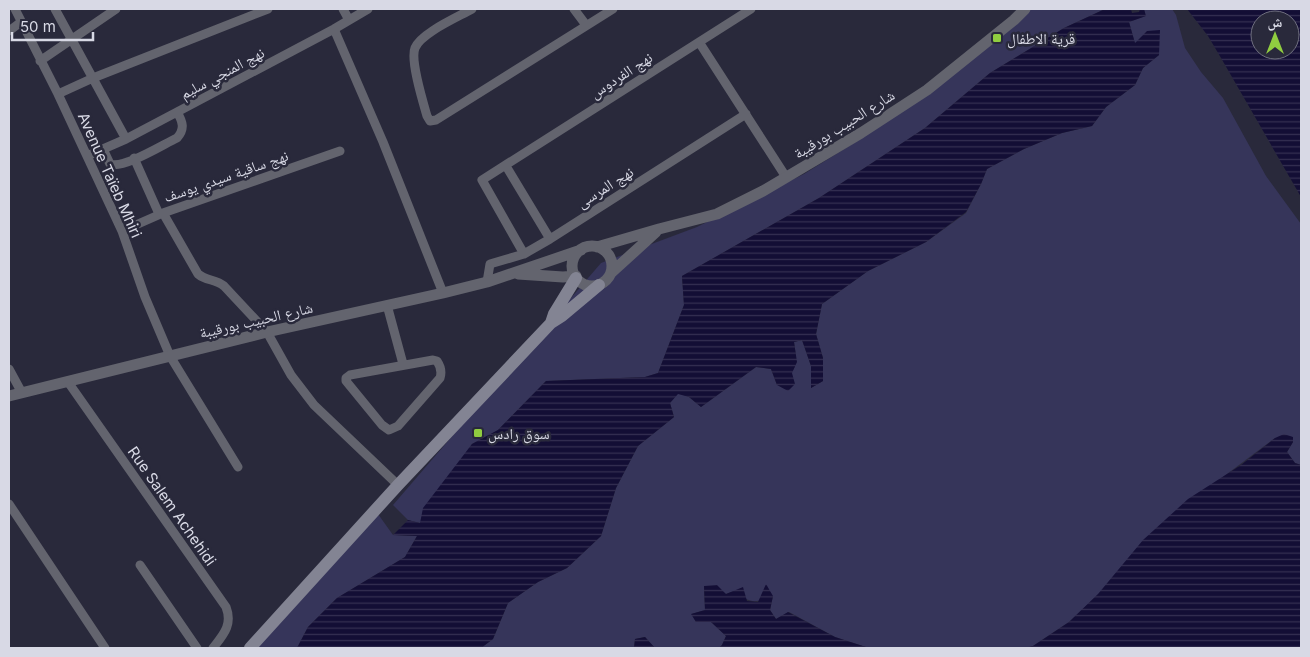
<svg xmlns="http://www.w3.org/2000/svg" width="1310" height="657" viewBox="0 0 1310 657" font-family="Inter,'Noto Naskh Arabic',sans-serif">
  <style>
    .grass { fill: #36355a }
    .water { fill: url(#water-rules); fill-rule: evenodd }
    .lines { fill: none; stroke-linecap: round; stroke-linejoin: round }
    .minor { stroke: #63646e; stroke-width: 9 }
    .tertiary { stroke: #63646e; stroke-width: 11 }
    .secondary { stroke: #838493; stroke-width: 12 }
    .poi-dot { fill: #90cd40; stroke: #29293b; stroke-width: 2 }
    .labels { text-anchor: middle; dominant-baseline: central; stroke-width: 5; stroke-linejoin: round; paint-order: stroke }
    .poi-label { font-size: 15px; fill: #d8d9e5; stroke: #29293b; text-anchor: start }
    .street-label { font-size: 15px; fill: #d8d9e5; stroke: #29293b }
  </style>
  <defs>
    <pattern id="water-rules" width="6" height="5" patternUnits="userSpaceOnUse" patternTransform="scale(1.25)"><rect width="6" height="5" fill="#130e35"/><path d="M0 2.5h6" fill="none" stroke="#353052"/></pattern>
  </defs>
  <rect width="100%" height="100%" fill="#29293b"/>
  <path class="grass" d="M1031 9H1105L1064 28 990 73 925 128 819 198 682 276 684 305 658 373 645 377 546 381 498 430 472 444 420 523 408 520 393 505 601 263 697 227 804 174 862 138 1017 24Z
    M1144 9H1172L1176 15 1185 48 1201 72 1223 98 1266 176 1301 224V465L1295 463 1287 452 1293 442 1275 438 1223 477 1069 622 1033 646 1026 648H869L835 637 789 612 776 619 770 610 773 596C754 604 750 603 734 591L726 594 704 586 705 610 692 614 696 622H711L726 636 722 645 719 648H655L645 637 635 639 634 648H481L493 639 508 603 538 582 567 568 601 536 616 488 638 446 674 417 670 403 678 393 689 397 701 407 756 367 771 369 777 385C797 369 798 368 794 342L802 340 811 366V388L823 381V358L816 334 822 304 868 271 926 242 966 213 981 184 987 169 1024 149 1062 133 1092 126 1106 107 1135 85 1143 68 1159 55 1135 44 1129 22 1145 16Z
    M378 514 393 535 417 536 405 557 337 598 308 627 297 648H253Z"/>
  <path class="water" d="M1105 9H1131L1132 13 1139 12 1140 9H1144L1146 16 1129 22 1135 43 1147 31 1160 30 1159 55 1143 68 1135 85 1106 107 1092 126 1062 133 1024 149 987 169 981 184 966 212 926 242 868 271 822 304 816 334 823 358V381L811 388V366L802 340 794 342 797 362 792 373 795 384 788 391 777 385 771 369 756 367 701 407 689 397 678 394 670 403 674 417 638 446 616 488 601 536 567 568 538 582 508 603 493 639 481 648H297L308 627 337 598 405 557 417 536 393 535 408 520 420 523 423 508 472 444 498 430 546 381 645 377 658 373 684 305 682 276 819 198 925 128 990 73 1064 28Z
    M1187 9H1301V197L1221 58 1208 36ZM1260 20H1290V50H1260Z
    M1284 434 1293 437V442L1287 452 1295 463 1301 465V648H1026L1033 646 1069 622 1098 594 1143 540 1188 499 1241 465 1275 438Z
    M766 584 773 596 770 610 776 619 788 612 835 637 869 648H719L722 645 726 636 711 622H696L691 614 705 610 704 586 717 585 726 594 743 587 747 601 758 602Z
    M645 637 655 648H634L635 639Z"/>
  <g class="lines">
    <path class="minor" d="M15 9 58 94 122 231 145 297 170 356 238 467
      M55 9 126 139
      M343 9 349 20
      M472 9C458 17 421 33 415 48 410 60 423 102 427 116L430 121 436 120 613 9
      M574 9 586 25
      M334 29 383 142 443 293
      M9 31 21 22
      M699 42 786 177
      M40 61 116 9
      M58 94 93 78 268 9
      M103 149 110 164C124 169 162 145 177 138 185 129 183 122 177 112
      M87 156 126 139 334 29 368 9
      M134 158 159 214
      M506 166 550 239
      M163 213 198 274C206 281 216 279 224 286L267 332 291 375 314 405 398 485
      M122 231 163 213 340 151
      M524 254 482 180 751 9
      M487 282 490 264 524 254 550 239 746 114
      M387 305 403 364
      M433 360 437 361C441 367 442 372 440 378L398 426 389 430 382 425 346 381V378L350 375Z
      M9 369 22 393
      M68 382 226 607C233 625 223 635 213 648
      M9 504 105 648
      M140 565 197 648"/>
    <path class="tertiary" d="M572 266a20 20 0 1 1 40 0a20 20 0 1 1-40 0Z
      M597 247 659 229 717 214 763 191 861 133 927 90 1014 20 1025 9
      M611 273 656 232
      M518 274 563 277 576 276
      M9 396 267 332 443 293 487 282 581 250"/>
    <path class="secondary" d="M551 323 554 314 576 278
      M250 648 398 485 551 323 562 316 599 285"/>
  </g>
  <g class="poi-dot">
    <rect x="992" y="33" width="10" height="10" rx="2.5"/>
    <rect x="473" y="428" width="10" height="10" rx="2.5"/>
  </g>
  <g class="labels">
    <g class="poi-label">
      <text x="1007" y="38">قرية الاطفال</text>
      <text x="488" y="433">سوق رادس</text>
    </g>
    <g class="street-label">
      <text transform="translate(222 73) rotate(-28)">نهج المنجي سليم</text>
      <text transform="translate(621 75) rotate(-33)">نهج الفردوس</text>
      <text transform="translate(844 124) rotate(-32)">شارع الحبيب بورقيبة</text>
      <text transform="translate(110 175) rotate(66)">Avenue Taïeb Mhiri</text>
      <text transform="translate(226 176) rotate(-19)">نهج ساقية سيدي يوسف</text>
      <text transform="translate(605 187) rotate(-32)">نهج المرسى</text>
      <text transform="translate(256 320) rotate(-13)">شارع الحبيب بورقيبة</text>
      <text transform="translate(172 506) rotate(55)">Rue Salem Achehidi</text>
    </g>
  </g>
  <rect width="1310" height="657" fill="none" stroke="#d8d9e5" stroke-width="20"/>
  <g transform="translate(1275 35)"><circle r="24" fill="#29293b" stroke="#6f6f7f"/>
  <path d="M0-4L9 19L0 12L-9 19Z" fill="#90cd40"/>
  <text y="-8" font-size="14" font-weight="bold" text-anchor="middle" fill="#d8d9e5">ش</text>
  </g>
  <path d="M12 32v8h81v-8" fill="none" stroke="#d8d9e5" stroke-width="2.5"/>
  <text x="20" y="32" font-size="15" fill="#d8d9e5" stroke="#29293b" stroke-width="4" paint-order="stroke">50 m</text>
</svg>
